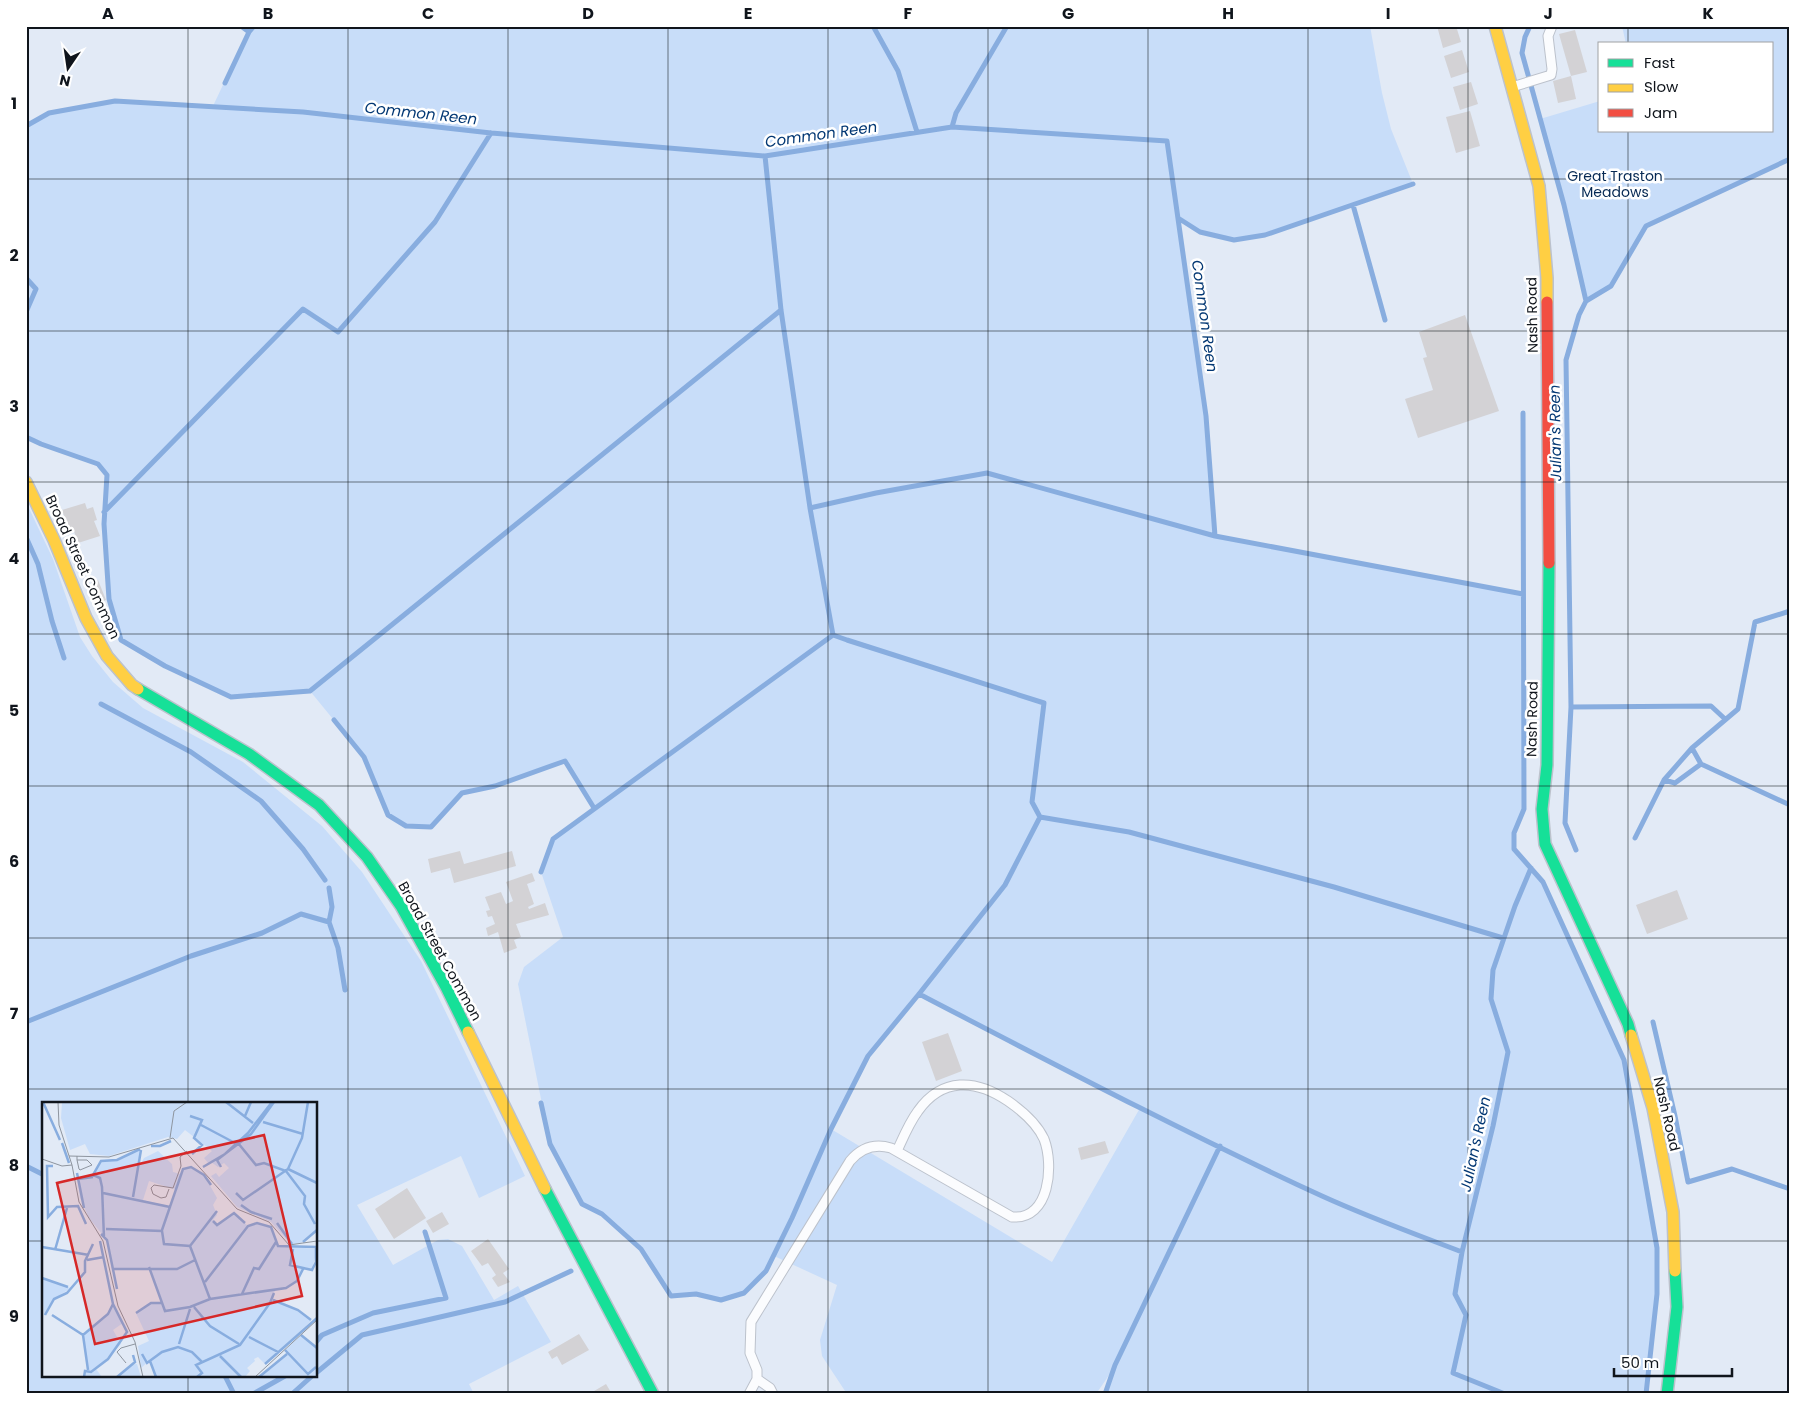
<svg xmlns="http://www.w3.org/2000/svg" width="1816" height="1420" viewBox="0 0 1816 1420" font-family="Poppins,sans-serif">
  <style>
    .green { fill: #c8ddf9; fill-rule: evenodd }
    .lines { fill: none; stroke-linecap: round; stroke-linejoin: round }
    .stream { stroke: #88addf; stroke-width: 5 }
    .building { fill: #d3d2d5 }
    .lane-casing { stroke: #bcc2cc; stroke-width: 11 }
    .fast-casing { stroke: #bcc2cc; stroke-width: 14 }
    .slow-casing { stroke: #bcc2cc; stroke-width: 14 }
    .jam-casing { stroke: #bcc2cc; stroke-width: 14 }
    .lane { stroke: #fbfcfe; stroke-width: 9 }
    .fast { stroke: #16e098; stroke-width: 11 }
    .slow { stroke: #ffcf43; stroke-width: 11 }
    .jam { stroke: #f24e42; stroke-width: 11 }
    .grid { fill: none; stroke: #10151c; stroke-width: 1; stroke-opacity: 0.55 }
    .labels { text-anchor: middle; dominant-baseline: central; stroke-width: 5; stroke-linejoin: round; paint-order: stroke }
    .park-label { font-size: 14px; fill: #062953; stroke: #fff }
    .street-label { font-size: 14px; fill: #10151c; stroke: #fff }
    .water-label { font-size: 15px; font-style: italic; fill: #033874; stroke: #fff }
    .inset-river { fill: none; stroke: #88addf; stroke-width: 2.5 }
    .inset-road { fill: none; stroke: #8e959f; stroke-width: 1 }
    .view { fill: #d62828; fill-opacity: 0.15; stroke: #d62828; stroke-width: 2.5 }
    .inset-edge { fill: none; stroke: #10151c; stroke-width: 2.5 }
    .neatline { fill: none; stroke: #10151c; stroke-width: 2 }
    .grid-label { font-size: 16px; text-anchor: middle; font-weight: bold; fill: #10151c }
  </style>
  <rect width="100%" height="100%" fill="#e2eaf6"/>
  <path class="green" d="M241 26H1370L1382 93 1391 129 1413 184 1265 235 1234 240 1200 232 1178 219 1206 416 1214 536 1523 594 1524 809 1514 833V849L1543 882 1624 1060 1657 1248V1294L1646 1394H1105L1114 1368 1096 1394H847L822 1356 820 1340 837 1285 774 1256 766 1271 744 1293 721 1300 696 1294 671 1296 641 1249 602 1214 582 1204 550 1144 518 984 524 967 563 937 541 872 553 839 594 808 565 761 495 786 462 793 431 827 406 826 388 815 364 757 310 691 231 697 165 666 121 640 109 599 104 524 107 475 97 464 41 444 26 437V126L49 113 115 101 213 106 248 32ZM919 994 1140 1108 1052 1262 831 1129 868 1056Z
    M1622 26H1790V159L1646 226 1611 286 1586 301 1564 205 1540 119 1600 101V131H1772V44H1626Z
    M26 502 53 559 80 637 92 656 113 682 143 708 243 762 322 826 362 872 421 961 525 1176 479 1198 461 1156 357 1205 393 1265 438 1240 448 1239 462 1246 494 1300 518 1286 551 1342 469 1384 474 1394H26ZM44 1104H316V1376H44Z"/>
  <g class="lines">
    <path class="stream" d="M241 26 249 32
      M873 26 898 71 917 132
      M1530 26 1525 37 1522 53 1564 205 1586 301 1579 315 1566 360 1571 707 1565 823 1576 850
      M225 83 249 32 254 26
      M26 126 49 113 115 101 303 112 491 133 765 156 952 127 1167 141 1206 416 1215 536
      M952 127 956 113 1007 26
      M765 156 781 310 810 508 833 635 847 640 1044 703 1032 802 1040 817 1129 832 1334 887 1503 938
      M1353 205 1385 320
      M1178 218 1200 232 1234 240 1265 235 1413 184
      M26 278 36 289 26 312
      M1586 301 1611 286 1646 226 1790 159
      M1523 413 1524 809 1514 833V849L1543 882 1624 1060 1657 1248V1294L1646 1394
      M26 437 41 444 98 464 107 475 104 524 109 599 121 640 165 666 231 697 310 691 781 310
      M810 508 876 493 987 473 1215 536 1523 594
      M104 512 303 309 338 332 435 222 491 133
      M26 537 38 564 52 621 64 658
      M101 704 191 752 261 801 303 849 325 880
      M1571 707 1711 706 1725 719
      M334 720 364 757 388 815 406 826 431 827 462 793 495 786 565 761 594 808
      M1692 748 1701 764 1790 805
      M1664 780 1675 783 1701 764
      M1635 838 1664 780 1692 748 1738 709 1755 622 1790 611
      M541 872 553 839 833 635
      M329 888 332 907 329 922
      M919 994C1052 1063 1185 1133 1322 1196 1368 1217 1415 1234 1462 1252
      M26 1022 191 956 262 933 301 914 329 922 338 948 345 990
      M1653 1022 1675 1116 1688 1182 1732 1169 1790 1189
      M541 1103 550 1144 582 1204 602 1214 641 1249 671 1296 696 1294 721 1300 744 1293 766 1271 792 1218 831 1129 868 1056 919 994 1005 885 1040 817
      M26 1166 44 1175
      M316 1342 322 1335 373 1313 446 1298 425 1232
      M316 1373 362 1335 505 1302 571 1271
      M225 1376 234 1394
      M253 1394 285 1376
      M292 1394 312 1376
      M1105 1394 1115 1365 1220 1146
      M1505 1394 1453 1373 1466 1315 1455 1294 1462 1252 1493 1126 1508 1052 1491 999 1493 970 1515 906 1531 868"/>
  </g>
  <path class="building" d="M1437 26H1456L1461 42 1443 48Z
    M1575 30 1587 72 1571 76 1559 34Z
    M1462 50 1469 72 1451 78 1444 56Z
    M1571 76 1576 99 1558 103 1553 81Z
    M1471 82 1478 104 1460 110 1453 87Z
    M1470 111 1480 146 1456 153 1446 117Z
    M1465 315 1499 411 1418 438 1405 399 1433 390 1423 358 1427 357 1419 332Z
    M85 503 87 509 93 507 97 520 94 521 100 536 78 543 73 528 69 530 62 510Z
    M98 580 106 600 98 603 91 582Z
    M460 851 464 864 512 851 516 866 454 883 450 868 431 873 428 859Z
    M532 873 535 881 527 884 534 904 528 907 529 909 545 903 549 915 516 924 521 937 514 940 517 948 504 953 498 932 488 936 486 928 495 924 492 916 488 917 486 911 490 910 485 897 501 892 506 904 513 901 506 882Z
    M1677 890 1688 919 1647 934 1636 905Z
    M948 1033 962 1071 936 1081 922 1042Z
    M1105 1141 1109 1153 1081 1160 1078 1148Z
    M407 1188 426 1218 394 1239 375 1209Z
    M442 1212 449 1224 433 1233 426 1221Z
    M488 1239 509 1269 503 1273 510 1282 498 1287 492 1278 496 1275 488 1263 482 1266 471 1251Z
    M579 1334 589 1350 562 1365 557 1356 552 1359 548 1352Z
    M606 1384 612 1394H589Z"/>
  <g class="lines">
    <g class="lane-casing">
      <path id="lane" d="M1512 87 1551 75 1552 69 1548 36 1552 26
        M757 1379 770 1388 773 1394
        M749 1394 757 1379V1370L750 1353 751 1322 850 1161C861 1148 874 1143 891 1148L1012 1217C1050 1220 1054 1165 1044 1139 1037 1124 1021 1110 1008 1101 976 1079 942 1077 918 1111 909 1123 903 1138 897 1151"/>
    </g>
    <g class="fast-casing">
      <path id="fast" d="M1549 563 1547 765 1542 809 1545 844 1628 1024 1631 1035
        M138 689 249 754 319 805 367 857 401 906 446 987 468 1032
        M545 1189 653 1394
        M1667 1394 1677 1307 1675 1271"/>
    </g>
    <g class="slow-casing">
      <path id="slow" d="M1495 26 1539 186 1547 278V302
        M26 482 54 540 86 618 107 656 132 685 138 689
        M468 1032 545 1189
        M1631 1035 1653 1108 1673 1212 1675 1271"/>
    </g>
    <g class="jam-casing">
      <path id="jam" d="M1547 302 1549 563"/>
    </g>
    <use href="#lane" class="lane"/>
    <use href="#fast" class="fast"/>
    <use href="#slow" class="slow"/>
    <use href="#jam" class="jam"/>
  </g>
  <path class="grid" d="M188 26V1104M348 26V1394M508 26V1394M668 26V1394M828 26V1394M988 26V1394M1148 26V1394M1308 26V1394M1468 26V1394M1628 26V44M1628 131V1394M26 179H1790M26 331H1790M26 482H1790M26 634H1790M26 786H1790M26 938H1790M26 1089H1790M26 1241H44M316 1241H1790M188 1376V1394"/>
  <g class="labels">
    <g class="park-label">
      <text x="1615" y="176">Great Traston<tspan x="1615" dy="16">Meadows</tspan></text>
    </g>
    <g class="street-label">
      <text transform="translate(1532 315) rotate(-91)">Nash Road</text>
      <text transform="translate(83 567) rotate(65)">Broad Street Common</text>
      <text transform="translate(1532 719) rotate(-89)">Nash Road</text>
      <text transform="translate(440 951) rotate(61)">Broad Street Common</text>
      <text transform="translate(1667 1114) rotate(77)">Nash Road</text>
    </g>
    <g class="water-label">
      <text transform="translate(421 113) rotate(6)">Common Reen</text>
      <text transform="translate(821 134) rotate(-8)">Common Reen</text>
      <text transform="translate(1205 316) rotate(82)">Common Reen</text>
      <text transform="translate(1555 433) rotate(-91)">Julian's Reen</text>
      <text transform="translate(1475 1144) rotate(-78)">Julian's Reen</text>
    </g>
  </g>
  <g transform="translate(42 1102)">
    <rect width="275" height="275" fill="#e2eaf6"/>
    <path d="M20 0H275V128L261 140 250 143 229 120 195 105 169 74 174 71 177 75 187 66 182 61 176 65 169 60 167 62 162 56 170 49 143 28 135 37 126 35 67 54 48 52 43 42 28 48 19 16ZM99 47 97 65 102 56 116 49 130 62 131 70 138 72 141 67 149 65 162 73 175 96 171 103 175 113 171 118 175 123 192 111 206 124 215 121 229 125 236 144 275 147 270 168 263 165 251 183 233 188 231 197 256 208 269 219 223 262 216 255 212 257 213 259 205 266 208 269 203 275H114L108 258 99 266 96 244 107 239 94 211 109 201 119 200 107 166 70 167 65 138 47 116 38 96 35 77 51 75 59 59 75 58ZM107 79 135 88 129 105 101 98ZM0 176 29 186 12 197 2 214ZM71 202 81 221 71 228 79 242 54 267 60 275H42L46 267 41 233 66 212ZM259 233 275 246V275L218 274 246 252 243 248ZM95 262 99 275H75L88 263Z" fill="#c8ddf9" fill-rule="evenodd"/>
    <path class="inset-river" d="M1 0 18 38M184 0 211 21M148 14 160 18 152 36 160 43 150 52M203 14 209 0M221 20 261 32M159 23 193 41M20 41 27 61M196 41 214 63 222 61 244 69 263 94 262 102 273 122M109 44H118L129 39M11 64H5L6 115 15 105 36 104 44 122M161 65 183 52 206 31 230 0M179 65 175 58 209 32 232 0M246 67 275 81M35 71 42 106M36 77 51 75M61 91 128 105M194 91 201 98 246 67 260 36 266 0M91 95 99 48M199 103 209 110 230 117M171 119 175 123 192 111 203 121M235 121 250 142M64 127 120 129 122 142 148 144 168 197M120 128 141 67 149 65 162 73 169 83M59 132 65 138 75 187M62 136 60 85 58 76 51 73 59 59 75 58 98 47M261 140 275 128M148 144 175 109M0 145 47 153M13 148 25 106M45 158 62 155M107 165 123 209 148 205 168 197 244 186 255 179 261 167M71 167H135L153 158M0 176 26 185M163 180 206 124 215 121 229 125 236 144 274 145V160L270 168 248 163 251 147M200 192 212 166 217 167 234 140M231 198 256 208 269 218M152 205 168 224 197 242M94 211 109 201H120M3 213 12 197 25 191 43 170V159L51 142M10 213 41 233 46 268M41 233 66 212 71 202M259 233 275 246M207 235 236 250M137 242 148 207M243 248 266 272 274 265M100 252 105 261 120 250 136 245 150 250 160 260M178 254 199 275M108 259 114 275M223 262 275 216M42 275 43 269 49 270 66 257 85 230 71 202 58 139M75 275 93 260 91 253M155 275 160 271 154 263 198 243 228 201 232 191M217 275 245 252"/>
    <path class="inset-road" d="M16 0 17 23 30 63 37 100 61 139 76 204 93 240 101 275M128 36 132 9 145 0M27 54 67 55 131 36 195 107 227 120 247 143 275 139M35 54V58L37 67 38 68 50 63 45 58H35M0 57 20 64 30 63M127 87 124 95 119 96 111 92 109 86 112 83 131 86 139 64 138 55 145 49M84 261 75 250 79 246 93 242M213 275 275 218"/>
    <path class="view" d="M222 33 260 194 53 242 15 81Z"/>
    <rect width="275" height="275" class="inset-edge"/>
  </g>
  <rect width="1816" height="1420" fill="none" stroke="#ffffff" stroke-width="55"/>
  <rect x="1598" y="42" width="175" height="90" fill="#ffffff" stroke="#9fa1a4"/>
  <rect x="1608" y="59" width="25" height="8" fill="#16e098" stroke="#9fa1a4"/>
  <text x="1644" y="68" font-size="15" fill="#10151c">Fast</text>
  <rect x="1608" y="84" width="25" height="8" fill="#ffcf43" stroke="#9fa1a4"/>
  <text x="1644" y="92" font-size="15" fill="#10151c">Slow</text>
  <rect x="1608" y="109" width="25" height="8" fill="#f24e42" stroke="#9fa1a4"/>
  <text x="1644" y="118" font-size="15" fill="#10151c">Jam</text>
  <g transform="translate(68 68) rotate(193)" stroke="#ffffff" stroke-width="4" paint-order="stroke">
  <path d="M0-4L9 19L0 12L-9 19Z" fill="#10151c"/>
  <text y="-8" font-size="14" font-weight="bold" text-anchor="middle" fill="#10151c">N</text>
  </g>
  <path d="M1614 1368v8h118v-8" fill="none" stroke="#10151c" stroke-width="2.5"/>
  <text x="1621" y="1368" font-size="15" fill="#10151c" stroke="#ffffff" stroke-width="4" paint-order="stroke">50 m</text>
  <rect x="28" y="28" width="1760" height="1364" class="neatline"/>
  <g class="grid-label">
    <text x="108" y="19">A</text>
    <text x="268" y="19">B</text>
    <text x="428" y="19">C</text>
    <text x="588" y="19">D</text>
    <text x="748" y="19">E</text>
    <text x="908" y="19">F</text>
    <text x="1068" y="19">G</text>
    <text x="1228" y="19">H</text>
    <text x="1388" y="19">I</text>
    <text x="1548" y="19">J</text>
    <text x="1708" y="19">K</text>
    <text x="14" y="109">1</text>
    <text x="14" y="261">2</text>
    <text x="14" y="412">3</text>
    <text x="14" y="564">4</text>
    <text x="14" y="716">5</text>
    <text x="14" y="867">6</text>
    <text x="14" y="1019">7</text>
    <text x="14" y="1171">8</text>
    <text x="14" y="1322">9</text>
  </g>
</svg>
